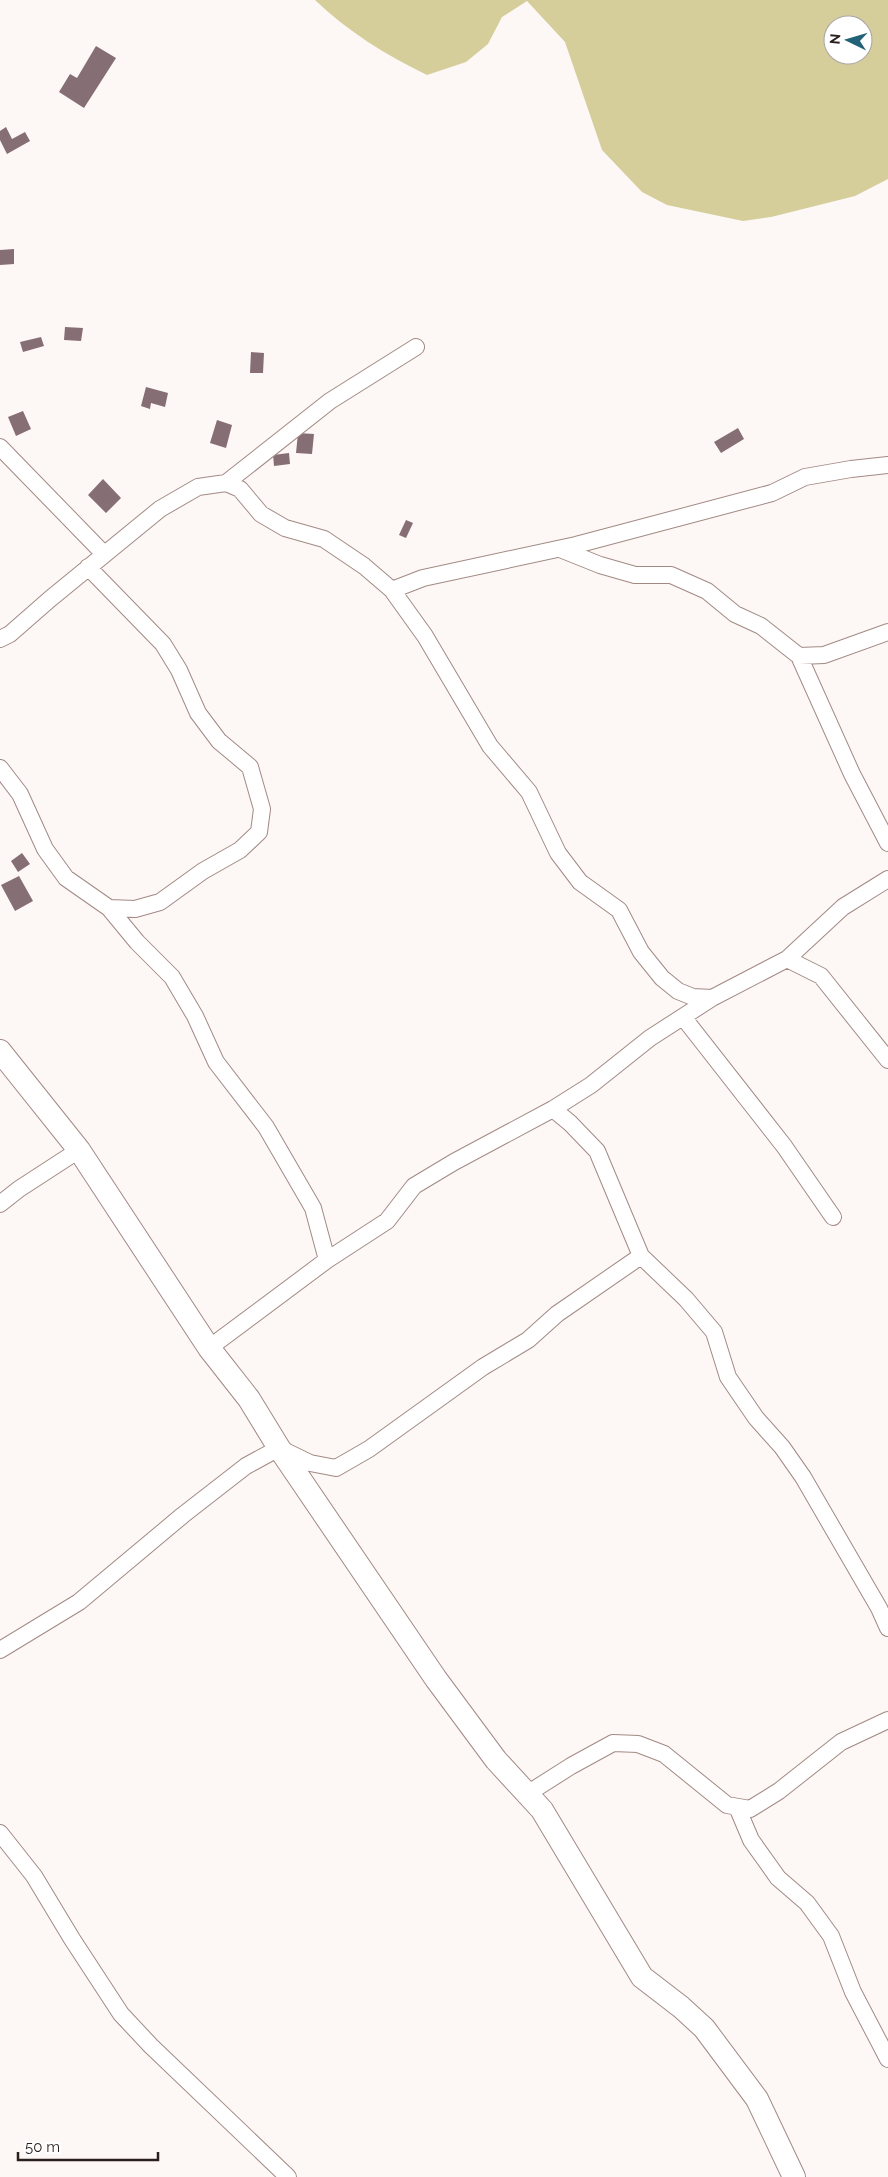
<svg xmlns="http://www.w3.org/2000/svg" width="888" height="2177" viewBox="0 0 888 2177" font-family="Raleway,sans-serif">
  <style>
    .green { fill: #d5ce9a; fill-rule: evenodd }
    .building { fill: #856e74 }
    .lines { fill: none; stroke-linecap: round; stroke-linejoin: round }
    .street-casing { stroke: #a28a84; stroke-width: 18 }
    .secondary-casing { stroke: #a28a84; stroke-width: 24 }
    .street { stroke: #fff; stroke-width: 16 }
    .secondary { stroke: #fff; stroke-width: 22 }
  </style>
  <rect width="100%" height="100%" fill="#fdf7f6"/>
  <path class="green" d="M315 0H888V179L855 196 771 217 743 221 667 205 642 192 602 150 565 42 527 1 502 17 488 44 466 62 427 75C386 55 347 31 315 0ZM833 25H863V55H833Z"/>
  <path class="building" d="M96 46 116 58 84 108 59 92 70 74 77 78Z
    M6 127 12 139 25 132 30 141 7 154 0 140V131Z
    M14 249V264L0 265V250Z
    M65 327 83 328 81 341 64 340Z
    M41 337 44 346 23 352 20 342Z
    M251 352 264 353 263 373H250Z
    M146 387 168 393 165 407 151 403 150 409 141 406Z
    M23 411 31 429 16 436 8 417Z
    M217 420 232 425 226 448 210 443Z
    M738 428 744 439 721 453 714 442Z
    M298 433 314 434 312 454 296 453Z
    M289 453 290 464 274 466 273 455Z
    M103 479 121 498 106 513 88 495Z
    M406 520 413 523 406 538 399 535Z
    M22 853 30 864 18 872 11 861Z
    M19 876 33 901 15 911 1 885Z"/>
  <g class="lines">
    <g class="street-casing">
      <path id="street" d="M0 447 104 554
        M226 483 240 489 261 514 285 528 324 539 364 566 392 590 425 636 490 746 529 792 558 853 580 882 619 910 641 952 662 978 678 991 693 997 712 998
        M560 549 600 565 635 575H671L707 591 735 614 761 626 799 656 824 655 888 632
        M88 567 163 644 179 670 198 713 219 741 250 767 262 809 259 832 240 850 203 871 160 902 135 909 109 908
        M392 590 423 578 576 545 772 493 805 477 851 469 888 465
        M0 639 10 634 50 599 160 509 198 487 226 483 330 401 416 347
        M799 656 852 774 888 843
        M0 768 20 794 45 849 66 878 109 908 137 942 172 977 195 1016 216 1062 266 1127 313 1208 327 1260
        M787 959 821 976 888 1060
        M683 1017 784 1146 833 1217
        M553 1109 570 1123 597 1151 641 1256 686 1299 714 1332 728 1377 756 1418 782 1447 803 1477 879 1608 888 1628
        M0 1204 19 1189 79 1150
        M209 1348 327 1260 387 1221 414 1186 454 1162 553 1109 591 1085 650 1038 712 998 787 959 843 907 888 879
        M0 1650 79 1602 183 1515 246 1466 279 1448 310 1463 336 1468 369 1449 483 1367 528 1340 557 1314 641 1256
        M527 1794 571 1766 613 1743 638 1744 664 1754 727 1805 750 1809 779 1791 841 1742 888 1720
        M737 1807 751 1840 778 1878 807 1903 831 1936 853 1992 888 2059
        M0 1833 34 1876 72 1939 121 2014 151 2046 288 2177"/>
    </g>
    <g class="secondary-casing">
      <path id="secondary" d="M0 1051 79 1150 209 1348 249 1399 279 1448 436 1679 496 1760 542 1810 642 1977 681 2007 704 2028 757 2099 794 2177"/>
    </g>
    <use href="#street" class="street"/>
    <use href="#secondary" class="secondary"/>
  </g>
  <g transform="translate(848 40) rotate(275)"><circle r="24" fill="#ffffff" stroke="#a9a5a5"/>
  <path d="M0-4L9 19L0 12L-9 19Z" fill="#216277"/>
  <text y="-8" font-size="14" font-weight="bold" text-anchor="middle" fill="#291f1d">N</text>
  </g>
  <path d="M18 2152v8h140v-8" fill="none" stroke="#291f1d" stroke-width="2.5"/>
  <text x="25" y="2152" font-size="15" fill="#291f1d" stroke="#ffffff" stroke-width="4" paint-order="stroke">50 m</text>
</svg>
